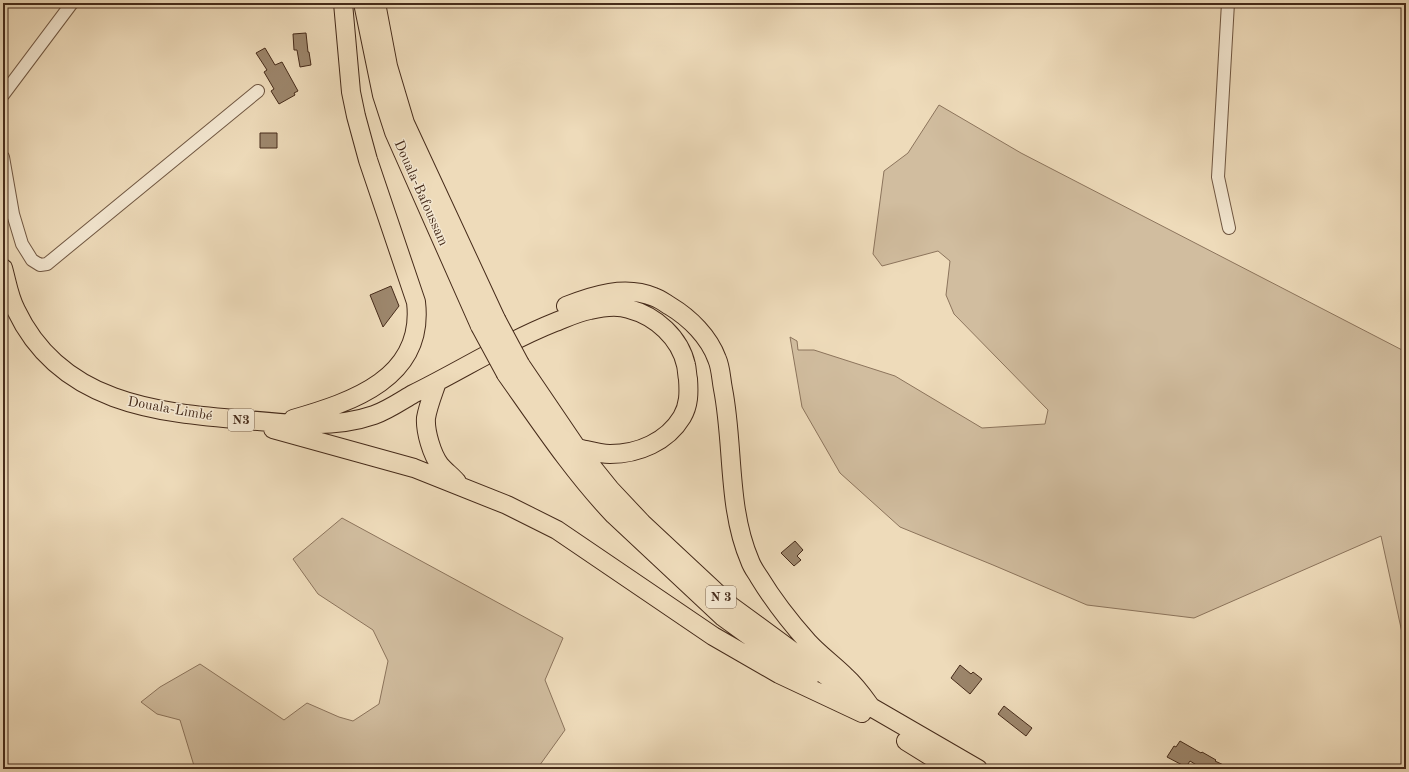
<svg xmlns="http://www.w3.org/2000/svg" width="1409" height="772" viewBox="0 0 1409 772" font-family="'Old Standard TT',serif">
  <style>
    .green { fill: #d1bd9f; stroke: #8c745c }
    .building { fill: #9d876d; stroke: #462b1a }
    .lines { fill: none; stroke-linecap: round; stroke-linejoin: round }
    .minor-casing { stroke: #705742; stroke-width: 14 }
    .highway-casing { stroke: #462b1a; stroke-width: 20 }
    .minor { stroke: #f4e8d2; stroke-width: 12 }
    .highway { stroke: #eedbba; stroke-width: 18 }
    .highway-bridge-casing { stroke: #462b1a; stroke-width: 20; stroke-linecap: butt }
    .highway-bridge { stroke: #eedbba; stroke-width: 18 }
    .labels { text-anchor: middle; dominant-baseline: central; stroke-width: 3; stroke-linejoin: round; paint-order: stroke }
    .shield { fill: #f4e8d2; stroke: #7a6451; stroke-width: 1 }
    .shield-label { font-size: 13px; font-weight: bold; fill: #462b1a }
    .street-label { font-size: 14px; fill: #462b1a; stroke: #f4e8d2 }
  </style>
  <rect width="100%" height="100%" fill="#eedbba"/>
  <filter id="stains"><feTurbulence type="fractalNoise" baseFrequency=".005" numOctaves="4"/><feColorMatrix values="0 0 0 0 .2 0 0 0 0 .09 0 0 0 0 .02 0 0 0 .5 -.17"/></filter>
  <radialGradient id="worn" r=".72"><stop offset=".6" stop-color="#630" stop-opacity="0"/><stop offset="1" stop-color="#630" stop-opacity=".3"/></radialGradient>
  <path class="green" d="M939 105 1021 153 1406 352V651L1381 536 1194 618 1087 605 993 565 900 527 840 473 802 407 790 337 797 341 798 350H814L895 376 982 428 1045 424 1048 410 954 314 946 295 950 261 938 251 882 266 873 254 884 171 908 153Z
    M342 518 563 638 545 680 565 730 537 769H195L180 720 157 714 141 702 160 687 200 664 284 720 307 703 339 717 353 721 379 704 388 661 373 630 318 594 293 559Z"/>
  <path class="building" d="M306 33 308 52H309L311 65 300 67 297 50H294L293 34Z
    M265 48 275 65 282 62 298 91 294 93 295 95 279 104 271 91 274 89 264 72 267 70 256 53Z
    M260 133H277V148H260Z
    M391 286 399 306 383 327 370 295Z
    M795 541 803 550 797 556 801 560 794 566 781 553Z
    M960 665 971 674 973 672 982 679 970 694 951 678Z
    M1004 706 1032 728 1026 736 998 714Z
    M1180 741 1201 753 1202 752 1216 760 1215 761 1232 769H1203L1190 761 1186 767 1167 757 1174 746 1176 747Z"/>
  <g class="lines">
    <g class="minor-casing">
      <path id="minor" d="M1228 3 1218 177 1229 228
        M3 95 72 3
        M3 157 13 214 22 244 32 260 40 265 47 264 258 91"/>
    </g>
    <g class="highway-casing">
      <path id="highway" d="M363 3 382 95 394 132 480 326
        M376 3 388 66 405 123 496 319
        M3 268C7 282 9 297 16 310 60 403 156 413 247 420 289 424 334 429 374 415 388 410 401 401 413 394 460 371 505 342 553 323 566 318 578 312 590 310 603 307 617 305 629 309 656 316 680 338 686 365 687 369 687 375 688 379 689 393 689 405 682 417 667 442 638 454 610 454 599 454 587 450 577 448
        M566 306C594 295 625 285 654 297 660 299 665 303 670 306 690 318 709 337 717 359 721 368 721 379 723 389 734 445 727 508 750 561 752 567 756 572 759 577 773 600 790 622 808 642 820 655 834 665 846 677 856 686 863 696 871 707
        M520 364 577 448 610 489 642 523 731 606 829 678 871 707 978 769
        M506 374C540 422 573 472 614 515L723 617 809 679
        M437 382C433 394 428 406 426 418 425 431 432 455 440 465 445 471 452 476 457 482
        M293 419C352 402 425 378 416 302L368 160 356 116 351 92 343 3
        M273 429 414 468 507 505 557 530 713 636 779 674 862 713
        M906 741 951 769"/>
    </g>
    <use href="#minor" class="minor"/>
    <use href="#highway" class="highway"/>
    <g class="highway-bridge-casing">
      <path id="highway-bridge" d="M496 319 520 364
        M480 326 506 374"/>
    </g>
    <use href="#highway-bridge" class="highway-bridge"/>
  </g>
  <g class="labels">
    <g class="shield">
      <rect x="228" y="409" width="26" height="22" rx="3"/>
      <rect x="706" y="586" width="30" height="22" rx="3"/>
    </g>
    <g class="shield-label">
      <text x="241" y="420">N3</text>
      <text x="721" y="597">N 3</text>
    </g>
    <g class="street-label">
      <text transform="translate(421 193) rotate(66)">Douala-Bafoussam</text>
      <text transform="translate(170 409) rotate(10)">Douala-Limbé</text>
    </g>
  </g>
  <rect width="1409" height="772" fill="none" stroke="#eedbba" stroke-width="16"/>
  <rect x="4" y="4" width="1401" height="764" fill="none" stroke="#462b1a" stroke-width="2"/>
  <rect x="8" y="8" width="1393" height="756" fill="none" stroke="#462b1a"/>
  <rect width="100%" height="100%" filter="url(#stains)"/>
  <rect width="100%" height="100%" fill="url(#worn)"/>
</svg>
